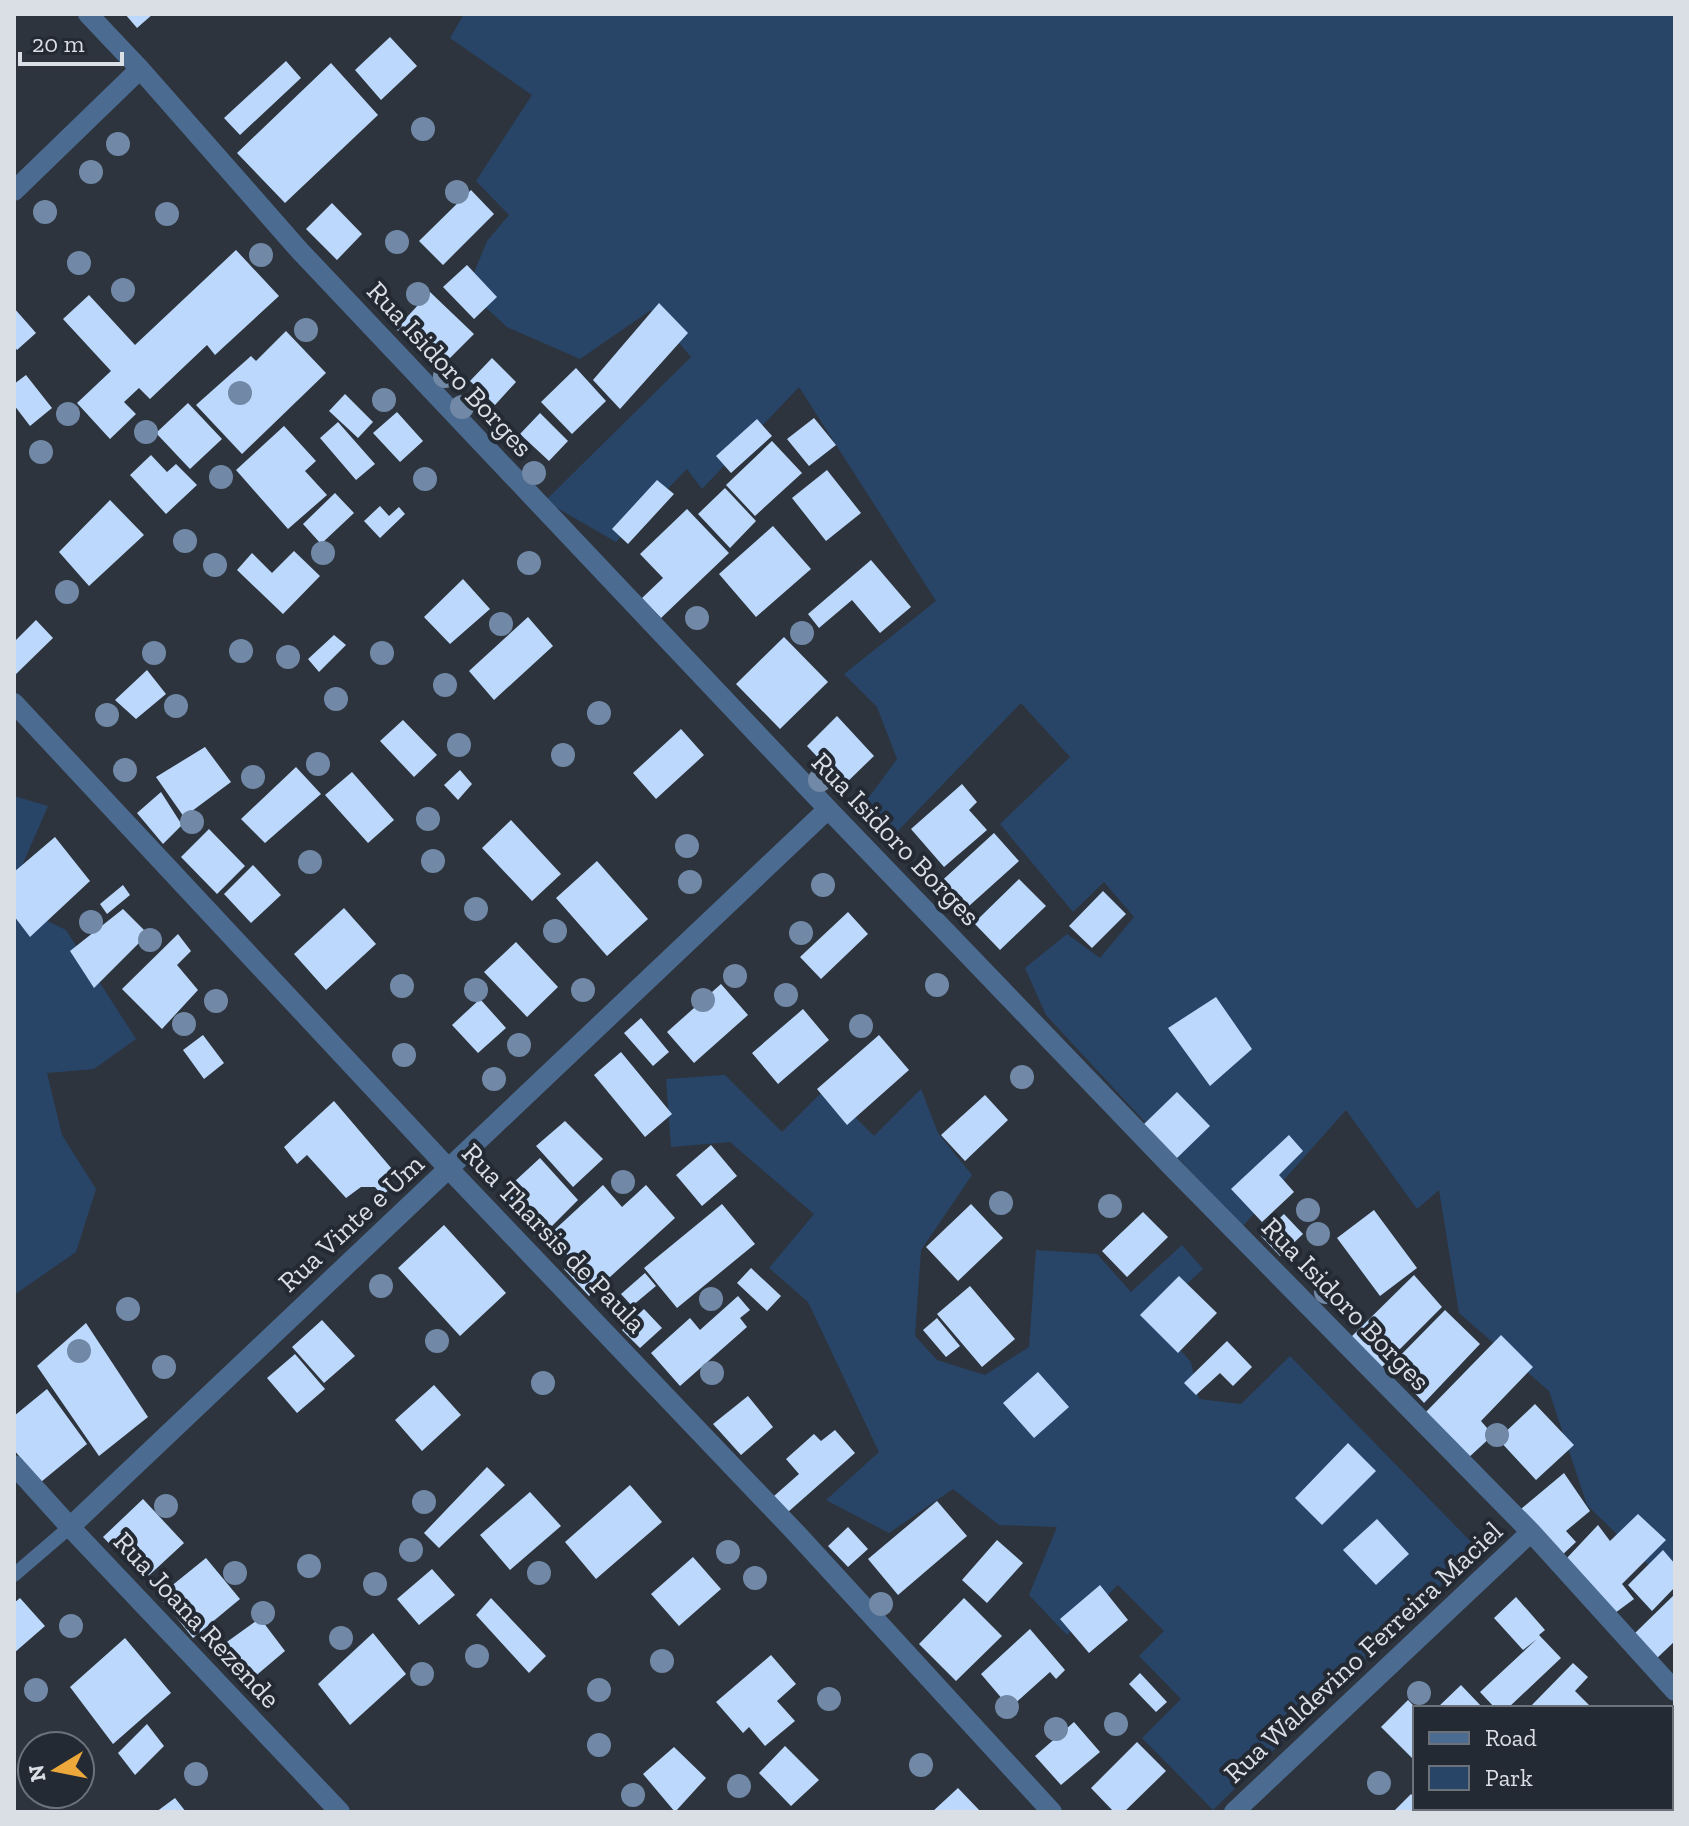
<svg xmlns="http://www.w3.org/2000/svg" width="1689" height="1826" viewBox="0 0 1689 1826" font-family="'Zilla Slab',serif">
  <style>
    .green { fill: #284568 }
    .building { fill: #bcd9fd }
    .lines { fill: none; stroke-linecap: round; stroke-linejoin: round }
    .lane { stroke: #4c6b91; stroke-width: 14 }
    .street { stroke: #4c6b91; stroke-width: 20 }
    .tree { fill: #7189a7 }
    .labels { text-anchor: middle; dominant-baseline: central; stroke-width: 8; stroke-linejoin: round; paint-order: stroke }
    .street-label { font-size: 28px; fill: #dadfe5; stroke: #232a33 }
  </style>
  <rect width="100%" height="100%" fill="#2d343d"/>
  <path class="green" d="M464 14H1675V1591L1587 1505 1549 1391 1459 1313 1439 1190 1417 1209 1346 1110 1242 1227 1046 1015 1025 968 1067 934 1100 958 1134 917 1104 882 1073 912 1000 824 1070 757 1021 703 894 835 864 804 897 759 877 707 844 674 936 601 799 387 702 489 687 469 616 542 545 501 691 357 651 310 580 359 507 327 467 290 487 241 509 215 476 181 532 95 450 38Z
    M14 796 48 806 14 884Z
    M14 905 66 930 136 1039 94 1069 47 1073 62 1135 96 1189 76 1252 14 1295Z
    M725 1075 782 1132 826 1088 874 1136 921 1089 938 1133 972 1175 921 1250 915 1336 937 1360 985 1375 1029 1347 1036 1250 1097 1254 1131 1292 1182 1245 1203 1269 1151 1317 1191 1362 1199 1399 1241 1404 1290 1356 1478 1549 1213 1810 1142 1738 1181 1699 1139 1656 1164 1631 1118 1585 1067 1635 1029 1595 1057 1527 999 1525 953 1489 889 1533 826 1500 879 1452 808 1302 769 1268 814 1214 730 1142 671 1147 666 1079Z"/>
  <path class="building" d="M125 14H153L137 28Z
    M390 37 417 66 381 100 355 70Z
    M286 61 301 78 240 135 224 118Z
    M331 63 378 115 285 203 237 153Z
    M471 190 494 214 443 265 419 241Z
    M332 203 362 234 337 260 306 229Z
    M236 250 279 296 215 355 207 345 150 399 139 388 124 402 136 414 110 439 77 403 111 371 63 319 89 295 135 345Z
    M467 265 497 297 474 319 443 287Z
    M430 292 474 334 438 370 396 329Z
    M659 303 688 333 620 409 593 380Z
    M14 308 36 333 17 350 14 346Z
    M286 331 326 373 242 454 196 405 251 356 256 361Z
    M492 358 516 382 495 405 470 381Z
    M576 368 606 401 572 434 541 402Z
    M26 375 52 408 30 426 14 405V384Z
    M345 394 373 422 358 438 329 411Z
    M188 403 222 439 190 469 156 433Z
    M397 412 423 441 400 462 373 433Z
    M540 413 568 441 549 461 520 434Z
    M814 418 836 445 809 466 787 439Z
    M757 419 772 436 731 473 716 456Z
    M338 422 375 464 356 480 320 438Z
    M284 426 316 461 305 471 327 495 288 529 236 470Z
    M772 441 802 473 755 516 726 485Z
    M151 455 167 472 176 464 197 485 166 514 130 475Z
    M827 470 861 513 826 541 792 498Z
    M657 480 674 494 628 544 612 529Z
    M725 488 756 521 730 548 698 514Z
    M335 493 354 513 321 544 303 524Z
    M110 500 144 535 89 586 59 552Z
    M380 506 389 516 399 507 405 514 380 538 364 521Z
    M687 509 729 553 661 618 642 598 663 578 640 554Z
    M773 526 811 569 756 617 719 574Z
    M294 551 320 576 283 614 237 570 252 553 272 573Z
    M871 560 911 607 880 633 852 600 819 628 808 614Z
    M463 579 490 609 450 644 424 617Z
    M528 617 553 646 494 700 469 671Z
    M36 620 53 638 14 676V642Z
    M334 635 346 645 319 672 308 659Z
    M784 637 828 682 780 729 736 684Z
    M147 670 166 694 136 719 115 700Z
    M837 716 874 756 844 785 807 746Z
    M403 720 437 755 414 777 380 741Z
    M681 729 704 755 656 799 633 773Z
    M205 747 231 782 184 817 156 777Z
    M296 767 321 794 265 843 241 819Z
    M460 770 472 784 458 800 444 785Z
    M352 772 394 820 368 843 325 795Z
    M962 784 977 802 969 810 987 830 944 867 911 829Z
    M161 792 182 825 163 844 137 813Z
    M511 820 561 874 532 901 482 848Z
    M209 829 245 866 217 894 181 857Z
    M994 833 1019 861 959 915 935 887Z
    M55 837 90 881 30 937 14 916V872Z
    M597 861 648 919 607 956 556 898Z
    M253 865 281 895 251 923 224 894Z
    M1019 879 1046 906 1000 950 974 923Z
    M123 885 130 895 107 914 100 904Z
    M1103 891 1126 914 1092 948 1069 926Z
    M344 908 376 944 326 990 294 954Z
    M123 909 148 934 94 988 70 951Z
    M848 912 868 934 821 979 800 957Z
    M178 934 191 951 177 965 198 990 162 1029 122 989Z
    M516 942 558 987 527 1017 484 972Z
    M721 984 748 1015 694 1063 667 1032Z
    M1216 997 1252 1049 1210 1086 1168 1028Z
    M480 999 506 1028 478 1053 452 1025Z
    M803 1009 829 1040 778 1084 752 1053Z
    M641 1018 669 1052 653 1066 624 1033Z
    M203 1035 224 1063 204 1079 183 1050Z
    M879 1035 909 1070 847 1125 817 1089Z
    M621 1052 672 1114 645 1137 594 1075Z
    M1177 1092 1210 1126 1176 1159 1143 1125Z
    M985 1095 1008 1120 965 1161 941 1135Z
    M334 1101 392 1169 386 1175 395 1186 382 1195 375 1187H361L346 1198 307 1155 297 1164 284 1147Z
    M565 1121 603 1159 573 1187 536 1146Z
    M1289 1135 1303 1151 1279 1175 1294 1192 1262 1222 1231 1189Z
    M711 1145 737 1176 702 1206 676 1175Z
    M540 1158 578 1200 538 1240 500 1195Z
    M603 1185 622 1207 646 1185 675 1218 589 1296 564 1269 573 1261 549 1235Z
    M722 1204 755 1244 677 1308 644 1268Z
    M971 1204 1003 1238 958 1281 926 1247Z
    M1374 1210 1417 1268 1380 1296 1337 1238Z
    M1143 1212 1168 1237 1127 1277 1102 1251Z
    M1284 1214 1303 1234 1280 1256 1261 1236Z
    M444 1225 506 1293 460 1336 398 1268Z
    M751 1268 781 1296 767 1311 737 1283Z
    M645 1273 656 1286 632 1306 621 1294Z
    M1414 1275 1442 1307 1379 1370 1349 1339Z
    M1179 1276 1217 1313 1178 1353 1140 1315Z
    M970 1286 1015 1339 982 1367 937 1314Z
    M738 1296 750 1310 740 1318 747 1327 680 1386 651 1353 690 1318 700 1330Z
    M644 1309 662 1328 640 1348 622 1330Z
    M1445 1310 1480 1344 1424 1403 1390 1366Z
    M937 1318 960 1346 946 1357 923 1330Z
    M322 1320 355 1356 324 1383 292 1347Z
    M86 1323 148 1417 99 1456 37 1366Z
    M1501 1335 1533 1367 1481 1421 1493 1435 1467 1459 1424 1414Z
    M1227 1341 1252 1367 1233 1386 1220 1373 1196 1395 1184 1383Z
    M295 1354 325 1389 297 1413 267 1378Z
    M1038 1372 1069 1407 1034 1438 1003 1403Z
    M434 1385 461 1415 422 1451 395 1420Z
    M47 1389 87 1444 41 1482 14 1450V1416Z
    M748 1396 773 1427 741 1455 713 1424Z
    M1535 1404 1574 1445 1536 1480 1498 1439Z
    M835 1430 855 1453 788 1512 774 1496 799 1474 786 1459 814 1434 821 1441Z
    M1348 1443 1376 1471 1322 1525 1295 1498Z
    M487 1467 505 1485 439 1548 424 1533Z
    M1564 1473 1590 1511 1566 1531 1576 1542 1560 1557 1521 1509Z
    M630 1485 662 1522 596 1579 565 1542Z
    M530 1492 561 1526 510 1570 480 1535Z
    M143 1499 184 1543 144 1580 103 1537Z
    M937 1501 967 1536 898 1595 868 1559Z
    M1638 1514 1666 1540 1622 1584 1634 1599 1615 1613 1566 1559 1598 1525 1610 1541Z
    M1377 1519 1409 1554 1376 1585 1343 1550Z
    M848 1527 868 1549 848 1567 828 1546Z
    M997 1540 1023 1563 987 1603 962 1580Z
    M1663 1550 1675 1564V1587L1652 1611 1628 1585Z
    M693 1557 721 1589 679 1626 651 1594Z
    M206 1558 240 1599 193 1638 159 1596Z
    M432 1569 455 1595 419 1625 397 1599Z
    M1100 1585 1128 1620 1089 1653 1060 1619Z
    M1675 1594V1641L1656 1659 1633 1635Z
    M1516 1597 1545 1630 1539 1635 1561 1658 1508 1708H1495L1480 1692 1537 1639 1523 1650 1494 1618Z
    M20 1598 45 1626 14 1653V1603Z
    M491 1598 546 1656 529 1673 476 1615Z
    M964 1598 1002 1636 956 1681 919 1644Z
    M260 1618 285 1651 252 1679 224 1644Z
    M1030 1629 1065 1670 1056 1679 1050 1672 1010 1708 981 1674Z
    M373 1633 406 1674 350 1725 318 1684Z
    M125 1638 171 1693 113 1744 70 1687Z
    M771 1655 796 1684 777 1701 795 1721 765 1746 749 1727 743 1733 716 1702Z
    M1573 1663 1588 1677 1575 1691 1592 1708H1529Z
    M1140 1673 1167 1702 1156 1712 1129 1684Z
    M1461 1685 1483 1708H1437Z
    M1408 1700 1415 1707V1761L1381 1727Z
    M1074 1722 1100 1752 1061 1785 1035 1756Z
    M147 1724 164 1746 135 1775 118 1753Z
    M1137 1742 1166 1771 1124 1812H1114L1091 1788Z
    M785 1746 819 1780 791 1806 759 1773Z
    M674 1747 706 1778 675 1812 643 1774Z
    M958 1788 981 1812H932Z
    M1411 1794 1415 1798V1808H1425L1429 1812H1393Z
    M175 1798 186 1812H156Z"/>
  <g class="lines">
    <path class="lane" d="M14 1575 70 1527"/>
    <path class="street" d="M88 14 140 69 300 251 828 809 1172 1167 1531 1532 1675 1691
      M14 191 140 69
      M14 703 449 1169 797 1534 1052 1812
      M14 1465 70 1527 340 1812
      M70 1527 828 809
      M1234 1812 1531 1532"/>
  </g>
  <g class="tree">
    <circle cx="423" cy="129" r="12"/>
    <circle cx="118" cy="144" r="12"/>
    <circle cx="91" cy="172" r="12"/>
    <circle cx="457" cy="192" r="12"/>
    <circle cx="45" cy="212" r="12"/>
    <circle cx="167" cy="214" r="12"/>
    <circle cx="397" cy="242" r="12"/>
    <circle cx="261" cy="255" r="12"/>
    <circle cx="79" cy="263" r="12"/>
    <circle cx="123" cy="290" r="12"/>
    <circle cx="418" cy="294" r="12"/>
    <circle cx="306" cy="330" r="12"/>
    <circle cx="445" cy="376" r="12"/>
    <circle cx="240" cy="393" r="12"/>
    <circle cx="384" cy="400" r="12"/>
    <circle cx="462" cy="407" r="12"/>
    <circle cx="68" cy="414" r="12"/>
    <circle cx="146" cy="432" r="12"/>
    <circle cx="41" cy="452" r="12"/>
    <circle cx="534" cy="473" r="12"/>
    <circle cx="221" cy="477" r="12"/>
    <circle cx="425" cy="479" r="12"/>
    <circle cx="185" cy="541" r="12"/>
    <circle cx="323" cy="553" r="12"/>
    <circle cx="529" cy="563" r="12"/>
    <circle cx="215" cy="565" r="12"/>
    <circle cx="67" cy="592" r="12"/>
    <circle cx="697" cy="618" r="12"/>
    <circle cx="501" cy="624" r="12"/>
    <circle cx="802" cy="633" r="12"/>
    <circle cx="241" cy="651" r="12"/>
    <circle cx="154" cy="653" r="12"/>
    <circle cx="382" cy="653" r="12"/>
    <circle cx="288" cy="657" r="12"/>
    <circle cx="445" cy="685" r="12"/>
    <circle cx="336" cy="699" r="12"/>
    <circle cx="176" cy="706" r="12"/>
    <circle cx="599" cy="713" r="12"/>
    <circle cx="107" cy="715" r="12"/>
    <circle cx="459" cy="745" r="12"/>
    <circle cx="563" cy="755" r="12"/>
    <circle cx="318" cy="764" r="12"/>
    <circle cx="125" cy="770" r="12"/>
    <circle cx="253" cy="777" r="12"/>
    <circle cx="820" cy="780" r="12"/>
    <circle cx="428" cy="819" r="12"/>
    <circle cx="192" cy="822" r="12"/>
    <circle cx="687" cy="846" r="12"/>
    <circle cx="433" cy="861" r="12"/>
    <circle cx="310" cy="862" r="12"/>
    <circle cx="690" cy="882" r="12"/>
    <circle cx="823" cy="885" r="12"/>
    <circle cx="476" cy="909" r="12"/>
    <circle cx="91" cy="922" r="12"/>
    <circle cx="555" cy="931" r="12"/>
    <circle cx="801" cy="933" r="12"/>
    <circle cx="150" cy="940" r="12"/>
    <circle cx="735" cy="976" r="12"/>
    <circle cx="937" cy="985" r="12"/>
    <circle cx="402" cy="986" r="12"/>
    <circle cx="476" cy="990" r="12"/>
    <circle cx="583" cy="990" r="12"/>
    <circle cx="786" cy="995" r="12"/>
    <circle cx="703" cy="1000" r="12"/>
    <circle cx="216" cy="1001" r="12"/>
    <circle cx="184" cy="1024" r="12"/>
    <circle cx="861" cy="1026" r="12"/>
    <circle cx="519" cy="1045" r="12"/>
    <circle cx="404" cy="1055" r="12"/>
    <circle cx="1022" cy="1077" r="12"/>
    <circle cx="494" cy="1079" r="12"/>
    <circle cx="623" cy="1182" r="12"/>
    <circle cx="1001" cy="1203" r="12"/>
    <circle cx="1110" cy="1206" r="12"/>
    <circle cx="1308" cy="1210" r="12"/>
    <circle cx="1318" cy="1234" r="12"/>
    <circle cx="381" cy="1286" r="12"/>
    <circle cx="1326" cy="1292" r="12"/>
    <circle cx="711" cy="1299" r="12"/>
    <circle cx="128" cy="1309" r="12"/>
    <circle cx="437" cy="1341" r="12"/>
    <circle cx="79" cy="1351" r="12"/>
    <circle cx="164" cy="1367" r="12"/>
    <circle cx="712" cy="1373" r="12"/>
    <circle cx="543" cy="1383" r="12"/>
    <circle cx="1497" cy="1435" r="12"/>
    <circle cx="424" cy="1502" r="12"/>
    <circle cx="166" cy="1506" r="12"/>
    <circle cx="411" cy="1550" r="12"/>
    <circle cx="728" cy="1552" r="12"/>
    <circle cx="309" cy="1566" r="12"/>
    <circle cx="235" cy="1573" r="12"/>
    <circle cx="539" cy="1573" r="12"/>
    <circle cx="755" cy="1578" r="12"/>
    <circle cx="375" cy="1584" r="12"/>
    <circle cx="881" cy="1604" r="12"/>
    <circle cx="263" cy="1613" r="12"/>
    <circle cx="71" cy="1626" r="12"/>
    <circle cx="341" cy="1638" r="12"/>
    <circle cx="477" cy="1656" r="12"/>
    <circle cx="662" cy="1661" r="12"/>
    <circle cx="422" cy="1674" r="12"/>
    <circle cx="36" cy="1690" r="12"/>
    <circle cx="599" cy="1690" r="12"/>
    <circle cx="1419" cy="1693" r="12"/>
    <circle cx="829" cy="1699" r="12"/>
    <circle cx="1007" cy="1707" r="12"/>
    <circle cx="1116" cy="1724" r="12"/>
    <circle cx="1056" cy="1729" r="12"/>
    <circle cx="599" cy="1745" r="12"/>
    <circle cx="921" cy="1765" r="12"/>
    <circle cx="196" cy="1774" r="12"/>
    <circle cx="1379" cy="1783" r="12"/>
    <circle cx="739" cy="1786" r="12"/>
    <circle cx="633" cy="1795" r="12"/>
  </g>
  <g class="labels">
    <g class="street-label">
      <text transform="translate(450 369) rotate(47)">Rua Isidoro Borges</text>
      <text transform="translate(896 839) rotate(46)">Rua Isidoro Borges</text>
      <text transform="translate(351 1223) rotate(-43)">Rua Vinte e Um</text>
      <text transform="translate(554 1238) rotate(46)">Rua Tharsis de Paula</text>
      <text transform="translate(1346 1304) rotate(46)">Rua Isidoro Borges</text>
      <text transform="translate(197 1620) rotate(47)">Rua Joana Rezende</text>
      <text transform="translate(1363 1652) rotate(-43)">Rua Waldevino Ferreira Maciel</text>
    </g>
  </g>
  <rect width="1689" height="1826" fill="none" stroke="#dadfe5" stroke-width="32"/>
  <rect x="1413" y="1706" width="260" height="104" fill="#232a33" stroke="#6c727a" stroke-width="2"/>
  <rect x="1429" y="1732" width="40" height="12" fill="#4c6b91" stroke="#6c727a" stroke-width="2"/>
  <text x="1485" y="1746" font-size="24" fill="#dadfe5">Road</text>
  <rect x="1429" y="1766" width="40" height="24" fill="#284568" stroke="#6c727a" stroke-width="2"/>
  <text x="1485" y="1786" font-size="24" fill="#dadfe5">Park</text>
  <g transform="translate(56 1770) rotate(260)"><circle r="38" fill="#232a33" stroke="#6c727a" stroke-width="2"/>
  <path d="M0-6L14 30L0 20L-14 30Z" fill="#eda83c"/>
  <text y="-12" font-size="22" font-weight="bold" text-anchor="middle" fill="#dadfe5">N</text>
  </g>
  <path d="M20 52v12h102v-12" fill="none" stroke="#dadfe5" stroke-width="4"/>
  <text x="32" y="52" font-size="24" fill="#dadfe5" stroke="#232a33" stroke-width="6" paint-order="stroke">20 m</text>
</svg>
